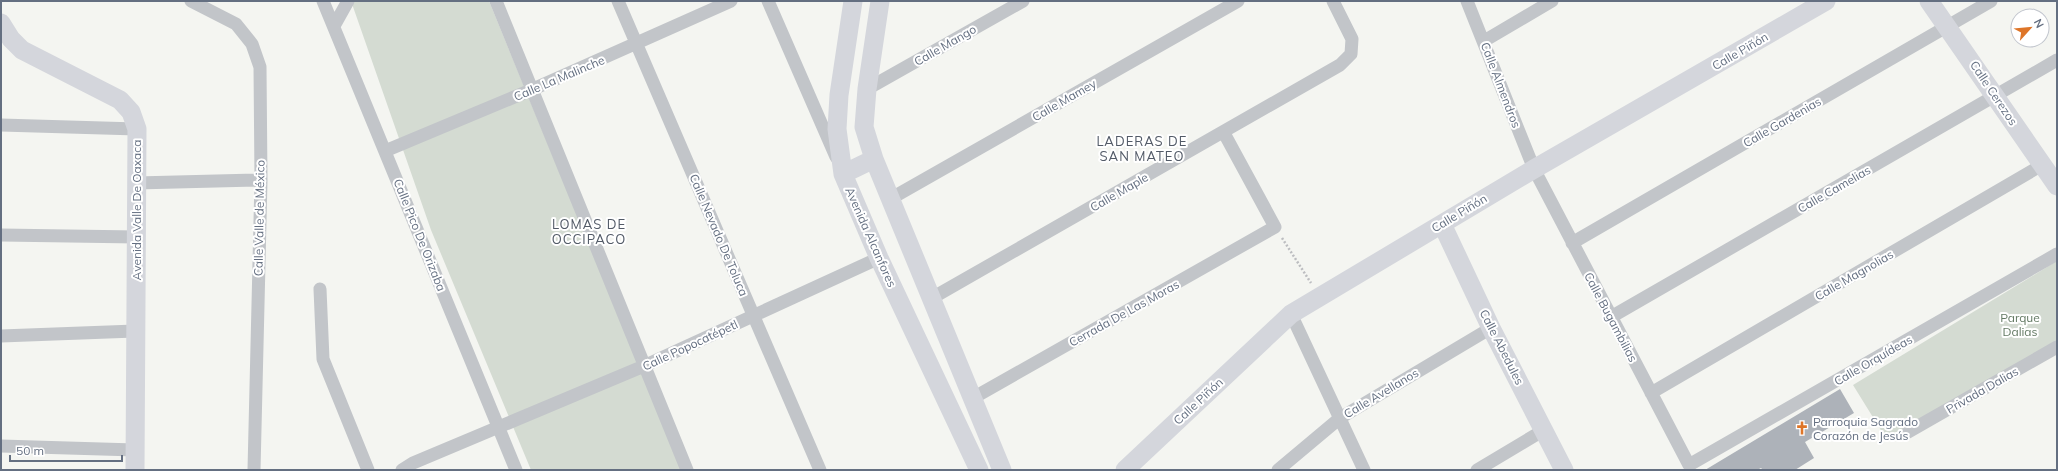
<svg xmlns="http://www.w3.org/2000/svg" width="2058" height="471" viewBox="0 0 2058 471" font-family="Mulish,sans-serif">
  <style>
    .green { fill: #d4dbd2 }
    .building { fill: #adb2b9 }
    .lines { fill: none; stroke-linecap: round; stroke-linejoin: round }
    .path { stroke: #bcbdc0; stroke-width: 2.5; stroke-dasharray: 2 2; stroke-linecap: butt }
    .street { stroke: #c2c5c9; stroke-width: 13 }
    .secondary { stroke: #d4d6dc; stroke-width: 19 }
    .labels { text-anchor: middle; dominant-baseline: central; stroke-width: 4; stroke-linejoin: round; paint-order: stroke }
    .street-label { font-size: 12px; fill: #646f81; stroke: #fff }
    .park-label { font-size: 12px; fill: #637963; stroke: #fff }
    .poi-label { font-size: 12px; fill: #646f81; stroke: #fff; text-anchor: start }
    .neighbourhood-label { font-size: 13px; letter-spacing: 1px; fill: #525a67; stroke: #fff }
  </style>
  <rect width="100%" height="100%" fill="#f4f5f1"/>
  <path class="green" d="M351 1H489L682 470H531L431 230Z
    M2057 261V342L1887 440 1853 385Z"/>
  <path class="building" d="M1840 389 1854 413 1805 442 1814 458 1795 470H1763L1761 468 1757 470H1705Z"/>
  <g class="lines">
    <path class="path" d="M1282 238 1311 283"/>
    <path class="street" d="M191 1 236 24 252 44 260 67 261 180 254 470
      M323 1 516 470
      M496 1 687 470
      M618 1 820 470
      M768 1 836 157
      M1467 1 1534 169 1689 465 2057 254
      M334 26 348 1
      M1484 41 1552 1
      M867 89 1023 1
      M1 125 137 129
      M385 151 531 90 731 1
      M136 183 261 180
      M890 199 1238 1
      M1 235 137 237
      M1572 243 1991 1
      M320 289 323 359 368 470
      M932 298 1340 65 1351 54 1352 39 1333 1
      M1291 314 1364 470
      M1611 317 2057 60
      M1 336 135 331
      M1651 393 2042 165
      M973 398 1275 227 1224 133
      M1908 432 2057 347
      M1 446 135 450
      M402 470 413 463 644 366 879 258
      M1278 470 1340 418 1491 328
      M1477 470 1544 430"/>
    <path class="secondary" d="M853 1 839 95 837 129 843 174 879 258 979 470
      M880 1 867 89 864 127 874 159 1002 470
      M1929 1 2057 186
      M1 23 11 39 22 50 120 100 131 112 137 129 135 470
      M843 174 874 159
      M1442 224 1491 328 1564 470
      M1125 470 1291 314 1534 169 1826 1"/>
  </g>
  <defs>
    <g id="church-bare" transform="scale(1.08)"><path d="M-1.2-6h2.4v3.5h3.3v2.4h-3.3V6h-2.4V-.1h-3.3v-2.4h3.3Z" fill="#de7528" stroke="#fff" stroke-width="2.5" paint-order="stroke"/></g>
  </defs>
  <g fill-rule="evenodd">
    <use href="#church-bare" x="1802" y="428"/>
  </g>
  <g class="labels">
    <g class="street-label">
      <text transform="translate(945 45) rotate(-30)">Calle Mango</text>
      <text transform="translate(1740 51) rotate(-30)">Calle Piñón</text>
      <text transform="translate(559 78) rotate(-23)">Calle La Malinche</text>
      <text transform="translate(1501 85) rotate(69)">Calle Almendros</text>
      <text transform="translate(1994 93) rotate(56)">Calle Cerezos</text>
      <text transform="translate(1064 100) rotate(-30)">Calle Mamey</text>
      <text transform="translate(1782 122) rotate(-30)">Calle Gardenias</text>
      <text transform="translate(1834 189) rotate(-30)">Calle Camelias</text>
      <text transform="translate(1119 192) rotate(-30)">Calle Maple</text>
      <text transform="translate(136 210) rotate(-90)">Avenida Valle De Oaxaca</text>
      <text transform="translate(1459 213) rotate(-31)">Calle Piñón</text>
      <text transform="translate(259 218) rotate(-89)">Calle Valle de México</text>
      <text transform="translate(420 235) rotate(68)">Calle Pico De Orizaba</text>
      <text transform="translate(719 235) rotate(67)">Calle Nevado De Toluca</text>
      <text transform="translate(871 237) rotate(66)">Avenida Alcanfores</text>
      <text transform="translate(1854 275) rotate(-30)">Calle Magnolias</text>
      <text transform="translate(1124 313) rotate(-29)">Cerrada De Las Moras</text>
      <text transform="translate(1611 317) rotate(62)">Calle Bugambilias</text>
      <text transform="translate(690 345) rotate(-25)">Calle Popocatépetl</text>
      <text transform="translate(1502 347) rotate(63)">Calle Abedules</text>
      <text transform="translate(1873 360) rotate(-30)">Calle Orquídeas</text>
      <text transform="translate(1982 390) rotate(-30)">Privada Dalias</text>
      <text transform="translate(1381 393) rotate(-31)">Calle Avellanos</text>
      <text transform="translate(1198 401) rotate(-43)">Calle Piñón</text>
    </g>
    <g class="park-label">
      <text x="2020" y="317">Parque<tspan x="2020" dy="14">Dalias</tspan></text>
    </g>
    <g class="poi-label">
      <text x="1813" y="421">Parroquia Sagrado<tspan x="1813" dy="14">Corazón de Jesús</tspan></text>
    </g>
    <g class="neighbourhood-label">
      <text x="1142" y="141">LADERAS DE<tspan x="1142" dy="15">SAN MATEO</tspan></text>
      <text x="589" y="224">LOMAS DE<tspan x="589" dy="15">OCCIPACO</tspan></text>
    </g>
  </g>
  <rect width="2058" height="471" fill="none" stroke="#646f81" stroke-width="4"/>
  <g transform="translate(2030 28) rotate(63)"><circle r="19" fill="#ffffff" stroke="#c1c5cd"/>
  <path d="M0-3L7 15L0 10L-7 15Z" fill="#de7528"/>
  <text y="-6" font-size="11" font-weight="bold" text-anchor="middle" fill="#646f81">N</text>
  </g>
  <path d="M10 455v6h112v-6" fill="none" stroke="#646f81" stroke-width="2"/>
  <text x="16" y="455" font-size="12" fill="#646f81" stroke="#ffffff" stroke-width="3" paint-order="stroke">50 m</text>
</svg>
